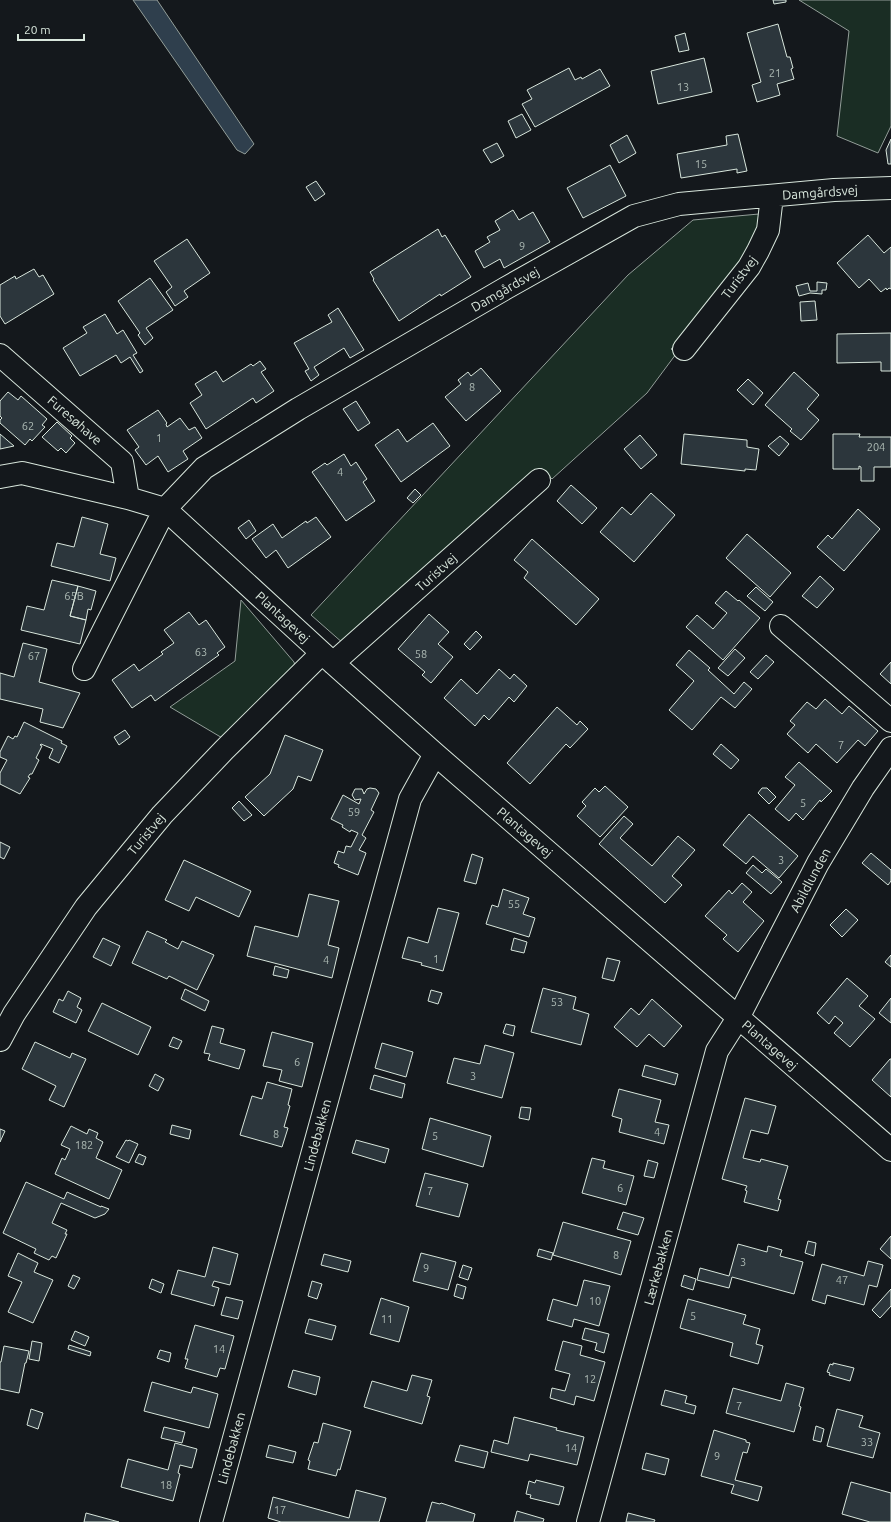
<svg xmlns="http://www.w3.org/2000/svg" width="891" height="1522" viewBox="0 0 891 1522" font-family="Ubuntu,sans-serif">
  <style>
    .green { fill: #1a2d24; stroke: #939e99 }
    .water { fill: #2f3f4d; stroke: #939e99 }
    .building { fill: #2c363c; stroke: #d8e6dc }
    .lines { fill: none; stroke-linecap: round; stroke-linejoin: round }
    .minor-casing { stroke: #d8e6dc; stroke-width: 24 }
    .minor { stroke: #14181c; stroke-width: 22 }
    .labels { text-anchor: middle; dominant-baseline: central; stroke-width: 3; stroke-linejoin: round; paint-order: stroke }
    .number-label { font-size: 11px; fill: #adbab4 }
    .street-label { font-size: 13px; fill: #d8e6dc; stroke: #14181c }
  </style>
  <rect width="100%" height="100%" fill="#14181c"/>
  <path class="green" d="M799 0H891V126L878 153 837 136 849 31Z
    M759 214 765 226 715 302 671 349 676 354 647 393 552 479 541 468 527 483 344 644 311 615 628 275 693 220Z
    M241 600 294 662 295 666 224 739 170 707 235 661Z"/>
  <path class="water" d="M133 0H157L254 144 245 154 237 150Z"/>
  <path class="building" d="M773 0H786V2L774 4Z
    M778 24 787 57H790L793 68 791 69 794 79 777 84 780 95 757 102 752 85 761 82 747 33Z
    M685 33 689 50 679 52 675 36Z
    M704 58 712 92 658 104 651 71Z
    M569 68 575 80 581 77 582 79 600 69 610 86 535 127 522 104 532 99 527 90Z
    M522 114 531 130 516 138 508 121Z
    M738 134 747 171 737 173V169L681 178 677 154 727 145 726 136Z
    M627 135 636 153 619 163 610 145Z
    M891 139V164H888L886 150Z
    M497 143 504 156 491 163 483 150Z
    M610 165 626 196 583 218 567 188Z
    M316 181 325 194 315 201 306 187Z
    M513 210 519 220 533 212 550 242 504 268 500 259 484 268 475 251 490 242 487 237 500 230 495 221Z
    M438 229 442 237 445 235 471 277 441 296 440 294 399 321 373 280 374 279 370 272Z
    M868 235 884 253 891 247V289L889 288 887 290 886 288 881 292 869 279 859 288 837 263Z
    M187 239 210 273 184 291 188 297 175 306 166 292 172 287 154 261Z
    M34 269 39 277 43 275 54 294 5 324 0 316V285L15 276 16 279Z
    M150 278 173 310 146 328 153 338 145 345 138 335 140 333 118 301Z
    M817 282 827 283 826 290H822V294L810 293 799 296 796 286 808 283 810 291H817Z
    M815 301 817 320 801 321 800 302Z
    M338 308 364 350 350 358 344 348 314 367 319 375 311 381 305 371 309 369 294 343 332 322 328 315Z
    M105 314 117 334 123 330 137 353 133 355 143 371 140 373 130 357 121 363 116 355 80 376 63 348 87 333 83 327Z
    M891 333V371H881V362L837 363V334Z
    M260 361 266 369 261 372 274 391 256 403 253 398 206 429 190 403 202 395 195 384 216 371 223 382 251 364 253 366Z
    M481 368 501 391 466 421 445 397 461 384 458 380 468 372 471 376Z
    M794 372 819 395 807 409 819 420 801 440 790 431 792 429 765 405Z
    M748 379 763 393 753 405 737 390Z
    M8 392 18 400 21 396 47 419 42 425 45 427 32 441 30 439 25 445 0 423V420L2 418 0 416V401Z
    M356 401 370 423 358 431 343 409Z
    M158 410 167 423 166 424 167 427 180 418 189 430 195 427 202 438 183 451 188 459 168 472 158 456 146 465 135 450 139 447 127 430Z
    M57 422 72 436 70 438 75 443 66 453 61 448 58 451 42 437Z
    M433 423 450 446 401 482 375 445 398 429 407 442Z
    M0 434 14 446 0 449Z
    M684 434 747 440V447L759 449 756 470 745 469V471L681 464Z
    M833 434H860L859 437H891V467H874V481H861V467L859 466V469H833Z
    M640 435 657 455 641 469 624 449Z
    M780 436 789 444 779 456 768 446Z
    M344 454 351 466 356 462 367 479 363 482 375 501 346 521 312 472 325 463 327 465Z
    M571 485 597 508 582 524 557 501Z
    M415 489 421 495 413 503 407 498Z
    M651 493 675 515 634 562 600 532 622 507 631 515Z
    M858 509 880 529 844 571 817 547 828 535 832 539Z
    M82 517 108 524 100 554 116 558 110 581 51 566 57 543 74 547Z
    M316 517 331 537 288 568 276 550 266 558 252 539 273 524 282 538 306 521 307 523Z
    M249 520 256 531 246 539 238 528Z
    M747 534 791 573 770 597 726 558Z
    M532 539 599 599 576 625 524 578 528 572 514 560Z
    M820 576 834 589 817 608 802 596Z
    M52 580 78 586 70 616 86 620 80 644 21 630 27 606 44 610Z
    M78 586 96 591 91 610 88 609 86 620 70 616Z
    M756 587 773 602 765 611 747 596Z
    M726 591 738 601 739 600 760 618 723 660 686 627 697 615 713 629 727 613 715 603Z
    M189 612 199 625 206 620 225 647 217 653 219 655 155 701 151 695 132 708 112 680 134 664 139 671 163 654 161 652 174 643 164 630Z
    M429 614 449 632 438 644 453 657 431 683 422 675 425 672 398 649Z
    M476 631 482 637 470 650 464 644Z
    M23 643 47 649 39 682 80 693 63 728 40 722 43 709 0 699V673L14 677Z
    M735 649 745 658 728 676 718 668Z
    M689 650 710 668 708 670 734 694 744 682 752 689 735 708 721 697 692 730 669 710 694 681 676 665Z
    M766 655 774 662 758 679 750 672Z
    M891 662V684L880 674Z
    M499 669 510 679 514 674 527 686 514 702 509 697 489 720 484 715 475 726 444 698 461 679 477 694Z
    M825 699 842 714 849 706 878 731 865 746 858 740 837 763 816 744 808 753 787 734 795 725 790 721 807 702 816 709Z
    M557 707 577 725 580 721 588 729 570 748 566 744 530 784 507 763Z
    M24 722 62 741 61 743 67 746 59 763 49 758 53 749 41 744 40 745 42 746 36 758 39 760 32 774H30L28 777 30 778 20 794 0 784V773L7 760 0 757V752L8 736 13 739 15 736 17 737Z
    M125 730 130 737 119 745 114 737Z
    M285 735 323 750 311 781 298 776 293 789 264 816 245 797 270 774Z
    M721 744 739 760 731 769 713 754Z
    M799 762 832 791 821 802 820 800 803 820 796 813 789 821 775 809 795 785 785 777Z
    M605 786 628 807 600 837 577 816 586 806 582 802 595 788 599 792Z
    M370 788 376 789 379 793 371 810 374 812 362 835 366 838 359 850 366 853 358 875 338 867 339 865 334 863 338 851 344 853 346 846 351 847 358 833 351 830 350 832 342 827 343 825 331 819 343 795 359 804 361 799 355 800 352 795 355 789H362L364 794 367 789Z
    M762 788H767L776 797 769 804 758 793Z
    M239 801 252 815 244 821 232 808Z
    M749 814 798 856 779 878 753 856 746 864 723 845Z
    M624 816 633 824 620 838 652 866 678 836 695 850 672 876 682 885 665 903 599 844Z
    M0 842 10 847 4 859 0 857Z
    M871 853 891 870V881L888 885 862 863Z
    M472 854 483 858 476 884 464 881Z
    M184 860 251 891 239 917 196 897 189 911 165 900Z
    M753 865 762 873 766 869 782 882 771 894 746 873Z
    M742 883 752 892 743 902 764 921 738 952 723 939 727 935 705 916 729 890 732 894Z
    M503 889 529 898 523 914 535 918 529 937 486 924 492 905 498 907Z
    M309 894 339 901 328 945 339 948 332 978 247 956 255 926 298 937Z
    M438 908 459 913 443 971 421 965 422 963 402 958 408 937 428 943Z
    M846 909 858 920 842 937 830 925Z
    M147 931 167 940 165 942 178 949 182 941 214 955 197 990 169 976 167 979 132 963Z
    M103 938 120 946 111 966 93 957Z
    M514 938 527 942 524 953 511 950Z
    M891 955V967L885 962Z
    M607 958 620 961 614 981 602 978Z
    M275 966 289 970 287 978 273 975Z
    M847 978 868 996 859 1006 875 1019 850 1047 834 1033 843 1023 835 1016 829 1024 817 1013Z
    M543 988 576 997 573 1009 589 1014 581 1045 531 1032Z
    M185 989 209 1001 205 1011 181 999Z
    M431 990 442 993 438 1004 428 1001Z
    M68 991 81 998 77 1007 82 1010 76 1023 53 1012 59 999 63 1001Z
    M891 998V1023L879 1013Z
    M652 999 682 1026 664 1047 649 1034 637 1047 614 1027 631 1008 639 1015Z
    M102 1003 151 1027 138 1055 88 1031Z
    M506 1024 515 1026 513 1036 503 1033Z
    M212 1026 224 1029 220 1043 245 1050 239 1069 208 1060 210 1054 204 1053Z
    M272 1032 313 1043 302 1087 279 1081 282 1070 263 1066Z
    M173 1037 182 1041 178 1049 169 1046Z
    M35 1042 70 1058 72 1053 86 1059 64 1107 49 1100 56 1086 22 1069Z
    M382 1043 413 1052 406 1077 375 1068Z
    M485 1045 514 1053 502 1098 447 1083 454 1058 480 1064Z
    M890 1059H891V1097L872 1080Z
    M645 1065 678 1074 675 1085 642 1076Z
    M155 1074 164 1079 158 1091 149 1086Z
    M374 1075 405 1084 402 1098 370 1089Z
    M267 1082 292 1089 288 1105 290 1106 284 1127 288 1128 282 1147 240 1135 252 1096 262 1099Z
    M619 1089 661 1100 655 1122 669 1125 664 1144 619 1132 622 1119 612 1116Z
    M745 1098 776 1106 768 1134 751 1130 743 1158 760 1162 761 1159 788 1166 778 1199 781 1200 778 1211 744 1202 747 1191 745 1190 747 1186 722 1179Z
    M521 1107 531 1108 529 1120 519 1118Z
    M430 1118 491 1136 483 1167 422 1149Z
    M172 1125 191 1130 189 1139 170 1134Z
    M71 1126 87 1134 89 1129 98 1133 96 1138 103 1142 96 1158 122 1170 109 1199 55 1174 62 1158 65 1160 70 1149 61 1145Z
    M0 1129 5 1131 0 1142Z
    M126 1140 128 1141 129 1140 138 1144 129 1163 116 1157Z
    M356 1140 389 1149 385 1163 352 1153Z
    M139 1154 146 1157 143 1165 135 1162Z
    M592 1158 605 1161 603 1168 634 1176 626 1205 582 1193Z
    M648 1160 658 1163 654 1178 644 1176Z
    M425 1173 468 1184 459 1217 416 1206Z
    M26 1182 64 1199 67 1192 101 1207V1206L109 1209 105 1214 95 1218 61 1203 52 1223 67 1230 65 1234H67L56 1258 52 1256 49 1260 34 1253 36 1249 3 1233Z
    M623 1212 644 1218 638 1235 617 1229Z
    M563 1222 631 1241 621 1275 553 1255Z
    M891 1236V1259L880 1249Z
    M808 1241 816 1243 814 1256 805 1253Z
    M738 1244 767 1252 768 1246 782 1250 780 1256 803 1262 794 1294 732 1277 729 1288 697 1280 700 1268 729 1276Z
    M213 1247 238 1254 230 1285 214 1281 212 1286 219 1288 214 1306 171 1294 178 1270 205 1277Z
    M539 1249 553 1253 551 1260 537 1256Z
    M18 1253 38 1263 34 1272 53 1280 33 1323 8 1312 22 1282 8 1276Z
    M421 1253 456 1262 448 1290 413 1281Z
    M324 1254 351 1261 348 1272 321 1265Z
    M868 1261 883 1265 877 1287 869 1285 864 1305 827 1295 825 1304 812 1300 822 1264 864 1276Z
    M463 1265 472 1268 468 1280 459 1277Z
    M73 1275 80 1278 74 1289 68 1286Z
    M684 1275 696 1279 693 1290 681 1286Z
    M152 1279 164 1284 161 1293 149 1288Z
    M584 1280 610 1286 599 1326 574 1319 572 1327 547 1320 553 1299 577 1306Z
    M312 1281 322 1284 317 1299 308 1296Z
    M457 1284 466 1287 463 1299 454 1296Z
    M891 1289V1306L880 1318 872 1310Z
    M226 1297 243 1301 238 1319 221 1315Z
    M381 1298 409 1307 399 1342 370 1334Z
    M688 1299 746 1315 743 1324 760 1329 756 1344 763 1346 758 1364 730 1356 733 1343 680 1328Z
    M309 1319 336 1326 332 1340 305 1333Z
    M195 1325 234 1336 225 1369 220 1368 217 1377 185 1368 188 1359H185Z
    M585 1328 609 1334 604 1353 595 1350 597 1343 582 1339Z
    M75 1331 89 1337 85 1346 71 1340Z
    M32 1341 42 1343 39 1361 29 1359Z
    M563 1341 582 1346 580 1355 605 1362 594 1401 576 1396 574 1405 550 1398 552 1388 565 1391 570 1374 555 1370Z
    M69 1345 91 1352 90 1356 68 1349Z
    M4 1346 29 1351 26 1363H25L19 1393 0 1389V1362H1Z
    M160 1350 171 1353 169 1362 157 1358Z
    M833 1363 854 1368 850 1381 829 1375 830 1373 827 1372 830 1364 833 1365Z
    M293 1370 320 1377 316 1395 288 1387Z
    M412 1375 432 1380 427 1396 430 1397 422 1424 364 1407 372 1381 407 1391Z
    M152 1382 191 1393 193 1387 218 1394 209 1428 144 1411Z
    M786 1383 804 1388 799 1406 801 1407 794 1432 726 1413 733 1388 781 1401Z
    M665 1390 687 1396 685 1403 696 1406 694 1414 661 1405Z
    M31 1409 43 1413 38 1429 27 1425Z
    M837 1409 863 1416 859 1427 880 1433 873 1458 827 1446Z
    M514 1417 557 1428 556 1430 584 1437 577 1465 530 1454 528 1461 491 1452 494 1440 508 1444Z
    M323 1423 351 1431 340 1470 338 1469 336 1476 308 1469 310 1461 308 1460 314 1442 318 1443Z
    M816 1426 824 1429 821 1442 813 1440Z
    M164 1427 185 1432 182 1443 161 1438Z
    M714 1430 746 1440V1442L750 1443 747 1453 743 1452 735 1480 762 1487 758 1501 731 1493 734 1485 701 1476Z
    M175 1443 197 1449 192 1468 180 1465 178 1473 180 1474 173 1501 121 1487 128 1459 168 1470Z
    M269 1445 296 1452 293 1463 266 1457Z
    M460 1445 488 1452 484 1468 455 1461Z
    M646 1453 669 1459 665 1475 642 1469Z
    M536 1480 564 1487 559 1505 530 1498 531 1495 526 1494 529 1481 535 1483Z
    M851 1482 891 1493V1522H870L842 1514Z
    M356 1490 386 1498 379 1522H281L268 1518 273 1497 349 1518Z
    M432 1502 440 1504 441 1503 475 1514 473 1522H426Z
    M517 1511 544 1519 543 1522H514Z
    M86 1513 119 1522H84Z
    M628 1513 655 1520 654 1522H626Z"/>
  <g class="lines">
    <g class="minor-casing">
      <path id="minor" d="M684 349 749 267 758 251 768 230 772 196
        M0 355 122 462 128 498
        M0 477 22 473 128 498 165 509 333 663 435 754 891 1150
        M781 626 891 721
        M333 663 539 480
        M84 669 165 509 204 468 298 409 506 288 634 216 679 204 834 190 891 188
        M0 1040 14 1014 86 907 162 815 224 750 322 653
        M211 1522 410 799 435 754
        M588 1522 717 1051 738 1018 818 863 863 788 891 748"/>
    </g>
    <use href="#minor" class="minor"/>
  </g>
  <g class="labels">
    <g class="number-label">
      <text x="775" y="73">21</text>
      <text x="683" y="87">13</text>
      <text x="701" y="164">15</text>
      <text x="522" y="246">9</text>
      <text x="472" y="387">8</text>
      <text x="28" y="426">62</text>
      <text x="159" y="438">1</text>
      <text x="876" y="447">204</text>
      <text x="340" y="472">4</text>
      <text x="74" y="596">65B</text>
      <text x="201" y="652">63</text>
      <text x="421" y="654">58</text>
      <text x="34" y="656">67</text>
      <text x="841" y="745">7</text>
      <text x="803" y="803">5</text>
      <text x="354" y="812">59</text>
      <text x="781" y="860">3</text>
      <text x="514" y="904">55</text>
      <text x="436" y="959">1</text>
      <text x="326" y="960">4</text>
      <text x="557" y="1002">53</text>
      <text x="297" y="1062">6</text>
      <text x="473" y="1076">3</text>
      <text x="657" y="1132">4</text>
      <text x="276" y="1134">8</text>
      <text x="435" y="1136">5</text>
      <text x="84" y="1145">182</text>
      <text x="620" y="1188">6</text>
      <text x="430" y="1191">7</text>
      <text x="616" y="1255">8</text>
      <text x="743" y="1262">3</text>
      <text x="426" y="1268">9</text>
      <text x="842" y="1280">47</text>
      <text x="595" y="1301">10</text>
      <text x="693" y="1316">5</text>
      <text x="387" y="1319">11</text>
      <text x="219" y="1349">14</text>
      <text x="590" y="1379">12</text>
      <text x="739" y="1406">7</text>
      <text x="867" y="1442">33</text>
      <text x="571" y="1448">14</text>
      <text x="717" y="1456">9</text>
      <text x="166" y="1485">18</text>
      <text x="280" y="1510">17</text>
    </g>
    <g class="street-label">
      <text transform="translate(820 192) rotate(-4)">Damgårdsvej</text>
      <text transform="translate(739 277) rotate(-53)">Turistvej</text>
      <text transform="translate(505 289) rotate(-30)">Damgårdsvej</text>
      <text transform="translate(75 420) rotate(41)">Furesøhave</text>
      <text transform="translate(436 572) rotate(-42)">Turistvej</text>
      <text transform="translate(283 617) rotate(43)">Plantagevej</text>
      <text transform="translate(525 832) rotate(41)">Plantagevej</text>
      <text transform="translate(146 834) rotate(-50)">Turistvej</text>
      <text transform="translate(810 880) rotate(-62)">Abildlunden</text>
      <text transform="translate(770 1045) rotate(41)">Plantagevej</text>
      <text transform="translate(317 1135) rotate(-75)">Lindebakken</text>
      <text transform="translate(658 1267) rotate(-75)">Lærkebakken</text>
      <text transform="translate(231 1448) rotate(-75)">Lindebakken</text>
    </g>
  </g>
  <path d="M18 34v6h66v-6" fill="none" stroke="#d8e6dc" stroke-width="2"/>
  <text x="24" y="34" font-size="12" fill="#d8e6dc" stroke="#14181c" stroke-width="3" paint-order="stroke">20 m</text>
</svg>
